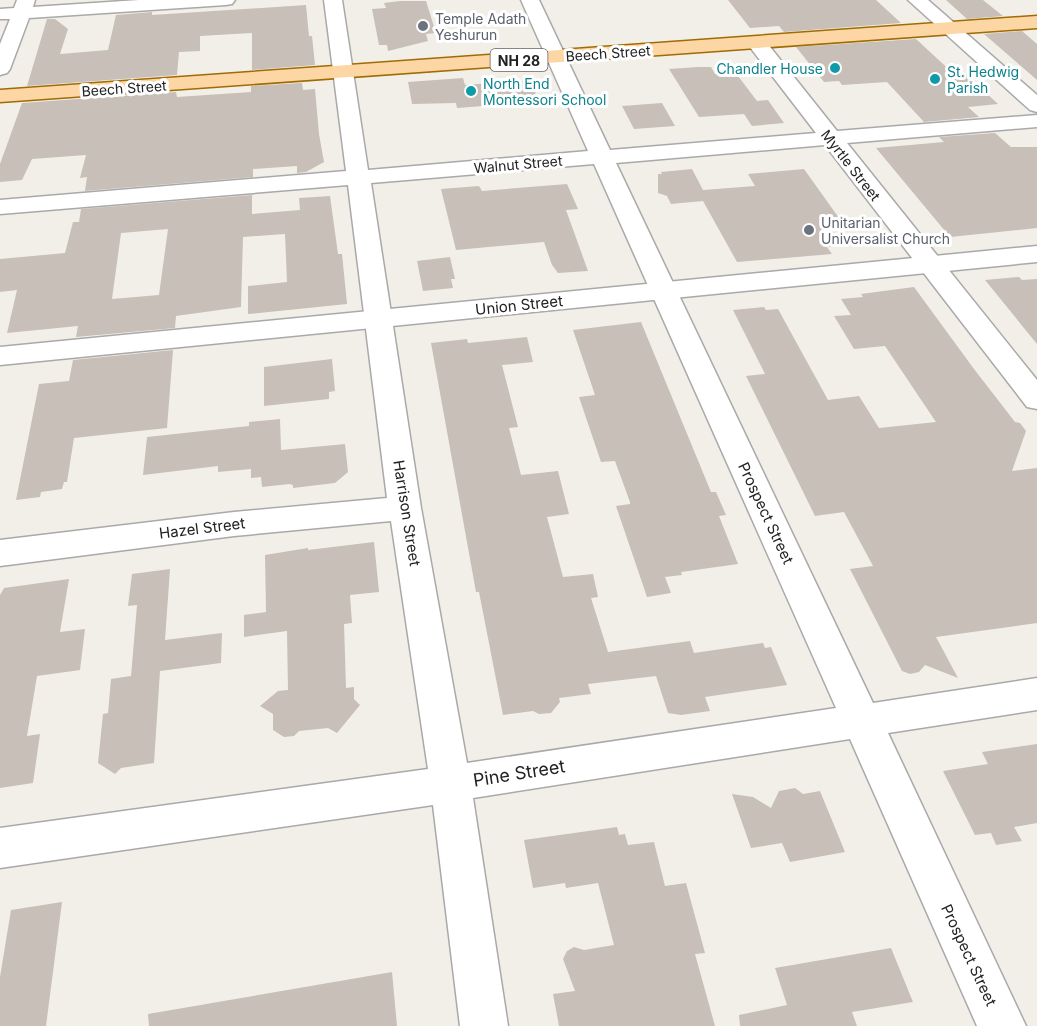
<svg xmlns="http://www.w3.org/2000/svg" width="1037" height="1026" viewBox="0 0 1037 1026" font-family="Inter,sans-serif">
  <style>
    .building { fill: #c7bfb8; fill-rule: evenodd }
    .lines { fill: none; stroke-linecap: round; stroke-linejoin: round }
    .minor-casing { stroke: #a9a9a9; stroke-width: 3 }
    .tertiary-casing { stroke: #a9a9a9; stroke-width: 3 }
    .primary-casing { stroke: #a06b00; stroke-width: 3 }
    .minor { fill: #fff; fill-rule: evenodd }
    .tertiary { fill: #fff; fill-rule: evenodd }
    .primary { fill: #fcd6a4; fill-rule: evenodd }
    .worship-dot { fill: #6b7280; stroke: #fff; stroke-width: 2 }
    .culture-dot { fill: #0f9aa8; stroke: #fff; stroke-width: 2 }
    .labels { text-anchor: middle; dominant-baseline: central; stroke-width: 6; stroke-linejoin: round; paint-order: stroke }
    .far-worship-label { font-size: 14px; fill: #5b616d; stroke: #fff; text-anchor: start }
    .far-street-label { font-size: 14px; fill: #222; stroke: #fff }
    .shield { fill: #fff; stroke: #646464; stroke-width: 1.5 }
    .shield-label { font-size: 14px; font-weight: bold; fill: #222 }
    .far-culture-label { font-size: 14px; fill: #0d838f; stroke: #fff; text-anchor: start }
    .street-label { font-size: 15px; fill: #222; stroke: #fff }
    .near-street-label { font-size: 18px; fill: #222; stroke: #fff }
  </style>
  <rect width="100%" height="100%" fill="#f2efe9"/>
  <path class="building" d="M728 0H876L901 23 784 32 779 26 750 28Z
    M946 0H983L1003 16 967 19Z
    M400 1H426L436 33 426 34 428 41 388 51 387 45H379L372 9 386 8 384 3Z
    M306 5 309 36H312L315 65 252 70V33L200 36V51L179 52 177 75 27 86 47 19H55L68 29 60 54 108 50 116 15 152 12V15Z
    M1022 31 1037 44V80L984 34Z
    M916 39 955 75 966 74 998 104 968 107 979 117 924 122 887 82 842 85 839 81 824 82 796 47Z
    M698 67H711L715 74 722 73 724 77 738 76 757 101 768 100 784 123 752 126 744 114 699 117 669 69Z
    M463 78 465 85 530 80 539 102 457 108 456 103 412 104 408 82Z
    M302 83 303 90 315 89 319 134 324 162 306 172 297 173V166L253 169V177L85 191 87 177 80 178 86 155 32 159 22 180 0 182V164L22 103 176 92 177 97 251 92V86Z
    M662 103 675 126 634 129 622 106Z
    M995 133 1011 147H1037V228L950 237 876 148 944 142 939 137Z
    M692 169 703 190 755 186 748 174 804 169 844 225 829 226 843 246 827 247 832 254 737 262 703 201 671 204 667 196 658 193V174H662L661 172Z
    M567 184 578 209 566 210 588 271 558 273 552 265 544 242 456 250 441 189 479 186 482 191Z
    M252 195V214L300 210 299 198 330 196 338 254H342L347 304 248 314V286L287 282 285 234 243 237 241 307 176 316 175 328 76 337 78 326 7 333 17 290 0 292V259L65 253 73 222H79L81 209ZM168 229 159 295 112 299 121 233Z
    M450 257 455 279H451L453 288 423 291 417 261Z
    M1019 277 1022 280 1037 279V344L985 280Z
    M914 287 974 369 1015 422 1020 423 1026 431 1012 471 1037 468V623L936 637 958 678 925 665 919 672 910 674 902 671 850 569 873 566 844 512 815 516 746 376 765 374 733 310 764 307 766 310 778 309 828 400 859 396 879 428 936 422 885 346 854 349 834 316 851 315 841 299 863 297 861 294Z
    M641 322 711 492H716L726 515 719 516 738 564 681 572 682 575 665 577 671 593 647 597 616 506 630 504V502L615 461 601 462 579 397 595 395 573 330Z
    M527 337 533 362 502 365 518 427 509 428 521 475 558 471 569 514 547 517 563 577 593 574 598 597 591 598 608 652 690 641 694 653 763 643 765 648 771 647 787 685 705 697 710 711 681 715 668 713 656 676 588 684 591 694 559 698 560 702 551 713 539 714 533 711 503 715 479 592H476L431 343 467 339 468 343Z
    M173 350 167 428 74 438 67 482H64L62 489 41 492 40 497 16 500 39 384 69 381 73 360Z
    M332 359 335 391 329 392V399L264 406V367Z
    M280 419 281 450 345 444 348 472 335 483 293 488V485L289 484 262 487 261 477 251 478V469L218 472V466L143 475 147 437 249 426V422Z
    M374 542 379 592 350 595 352 623 344 624 346 688 354 687V699L360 705 337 733 328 728 299 731 294 736 284 737 273 730V714L260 706 278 691 288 690 287 631 244 637V615L266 612 265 555 308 548V550Z
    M170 569 165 640 222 633 221 663 160 671 154 763 121 768 115 774 98 763 103 714 108 713 111 679 131 676 137 605 128 606 132 574Z
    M69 579 60 632 85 629 80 670 37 676 27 736 40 734 33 783 0 788V595L4 588Z
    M1037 744V823L1014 827 1022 841 996 845 991 833 975 835 943 771 988 764 982 752Z
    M795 788 803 794 820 791 845 852 790 862 782 843 751 848 732 794 753 797 771 808 779 791Z
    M617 827 619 835 625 834 628 845 654 842 665 886 686 883 705 953 695 954 715 1026H559L553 994 575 991 563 959 567 951 574 947 584 950 614 945 598 883 566 888 565 883 533 888 524 840Z
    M62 902 46 1026H0V977L11 910Z
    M891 948 913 1002 852 1012 857 1026H740L739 1015 787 1005 775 968Z
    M392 972 397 1026H149L148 1014Z"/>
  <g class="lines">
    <g class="minor-casing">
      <path id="minor" d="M17 0H35L33 7 139 0H235L232 4 226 5 29 18 10 69 7 73 0 75V44L10 19H0V9L14 8Z
        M324 0H342L368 170 588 151 521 0H539L610 150 816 133 746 42 749 38H763L837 131 1037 115V127L847 143 1037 380V409L1027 407 825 145 616 163 873 703 1037 678V710L888 733 1026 1026H977L850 739 473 798 508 1026H460L433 805 0 868V828L428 769 391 521 234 536 0 566V540L234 512 387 498 348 185 0 214V200L346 171ZM594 164 836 708 467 763 421 508 371 183Z
        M908 0H928L1037 95V112L1030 110Z"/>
    </g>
    <g class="tertiary-casing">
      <path id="tertiary" d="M1037 246V262L0 365V347Z"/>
    </g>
    <g class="primary-casing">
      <path id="primary" d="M1037 16V28L0 102V90Z"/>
    </g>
    <use href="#minor" class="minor"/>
    <use href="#tertiary" class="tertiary"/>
    <use href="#primary" class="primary"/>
  </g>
  <g class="worship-dot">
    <circle cx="423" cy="26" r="6"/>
    <circle cx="809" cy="230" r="6"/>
  </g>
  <g class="culture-dot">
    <circle cx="835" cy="68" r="6"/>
    <circle cx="935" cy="79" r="6"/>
    <circle cx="471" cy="91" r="6"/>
  </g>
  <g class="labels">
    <g class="far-worship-label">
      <text x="435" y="18">Temple Adath<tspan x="435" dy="16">Yeshurun</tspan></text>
      <text x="821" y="222">Unitarian<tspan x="821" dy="16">Universalist Church</tspan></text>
    </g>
    <g class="far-street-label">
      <text transform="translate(608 53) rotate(-4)">Beech Street</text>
      <text transform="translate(124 88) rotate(-4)">Beech Street</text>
      <text transform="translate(518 164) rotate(-5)">Walnut Street</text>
      <text transform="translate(851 165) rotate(52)">Myrtle Street</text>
    </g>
    <rect class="shield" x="490.5" y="49" width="57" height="22" rx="4.5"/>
    <g class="shield-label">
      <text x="519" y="60">NH 28</text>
    </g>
    <g class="far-culture-label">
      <text x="823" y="68" text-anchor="end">Chandler House</text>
      <text x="947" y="71">St. Hedwig<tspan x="947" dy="16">Parish</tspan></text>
      <text x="483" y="83">North End<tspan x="483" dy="16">Montessori School</tspan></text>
    </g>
    <g class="street-label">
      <text transform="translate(519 305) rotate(-6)">Union Street</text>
      <text transform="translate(407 513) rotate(81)">Harrison Street</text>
      <text transform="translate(766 513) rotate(65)">Prospect Street</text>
      <text transform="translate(202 528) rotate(-7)">Hazel Street</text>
      <text transform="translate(969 955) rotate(65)">Prospect Street</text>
    </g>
    <g class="near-street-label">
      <text transform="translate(519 773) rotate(-9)">Pine Street</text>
    </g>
  </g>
</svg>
